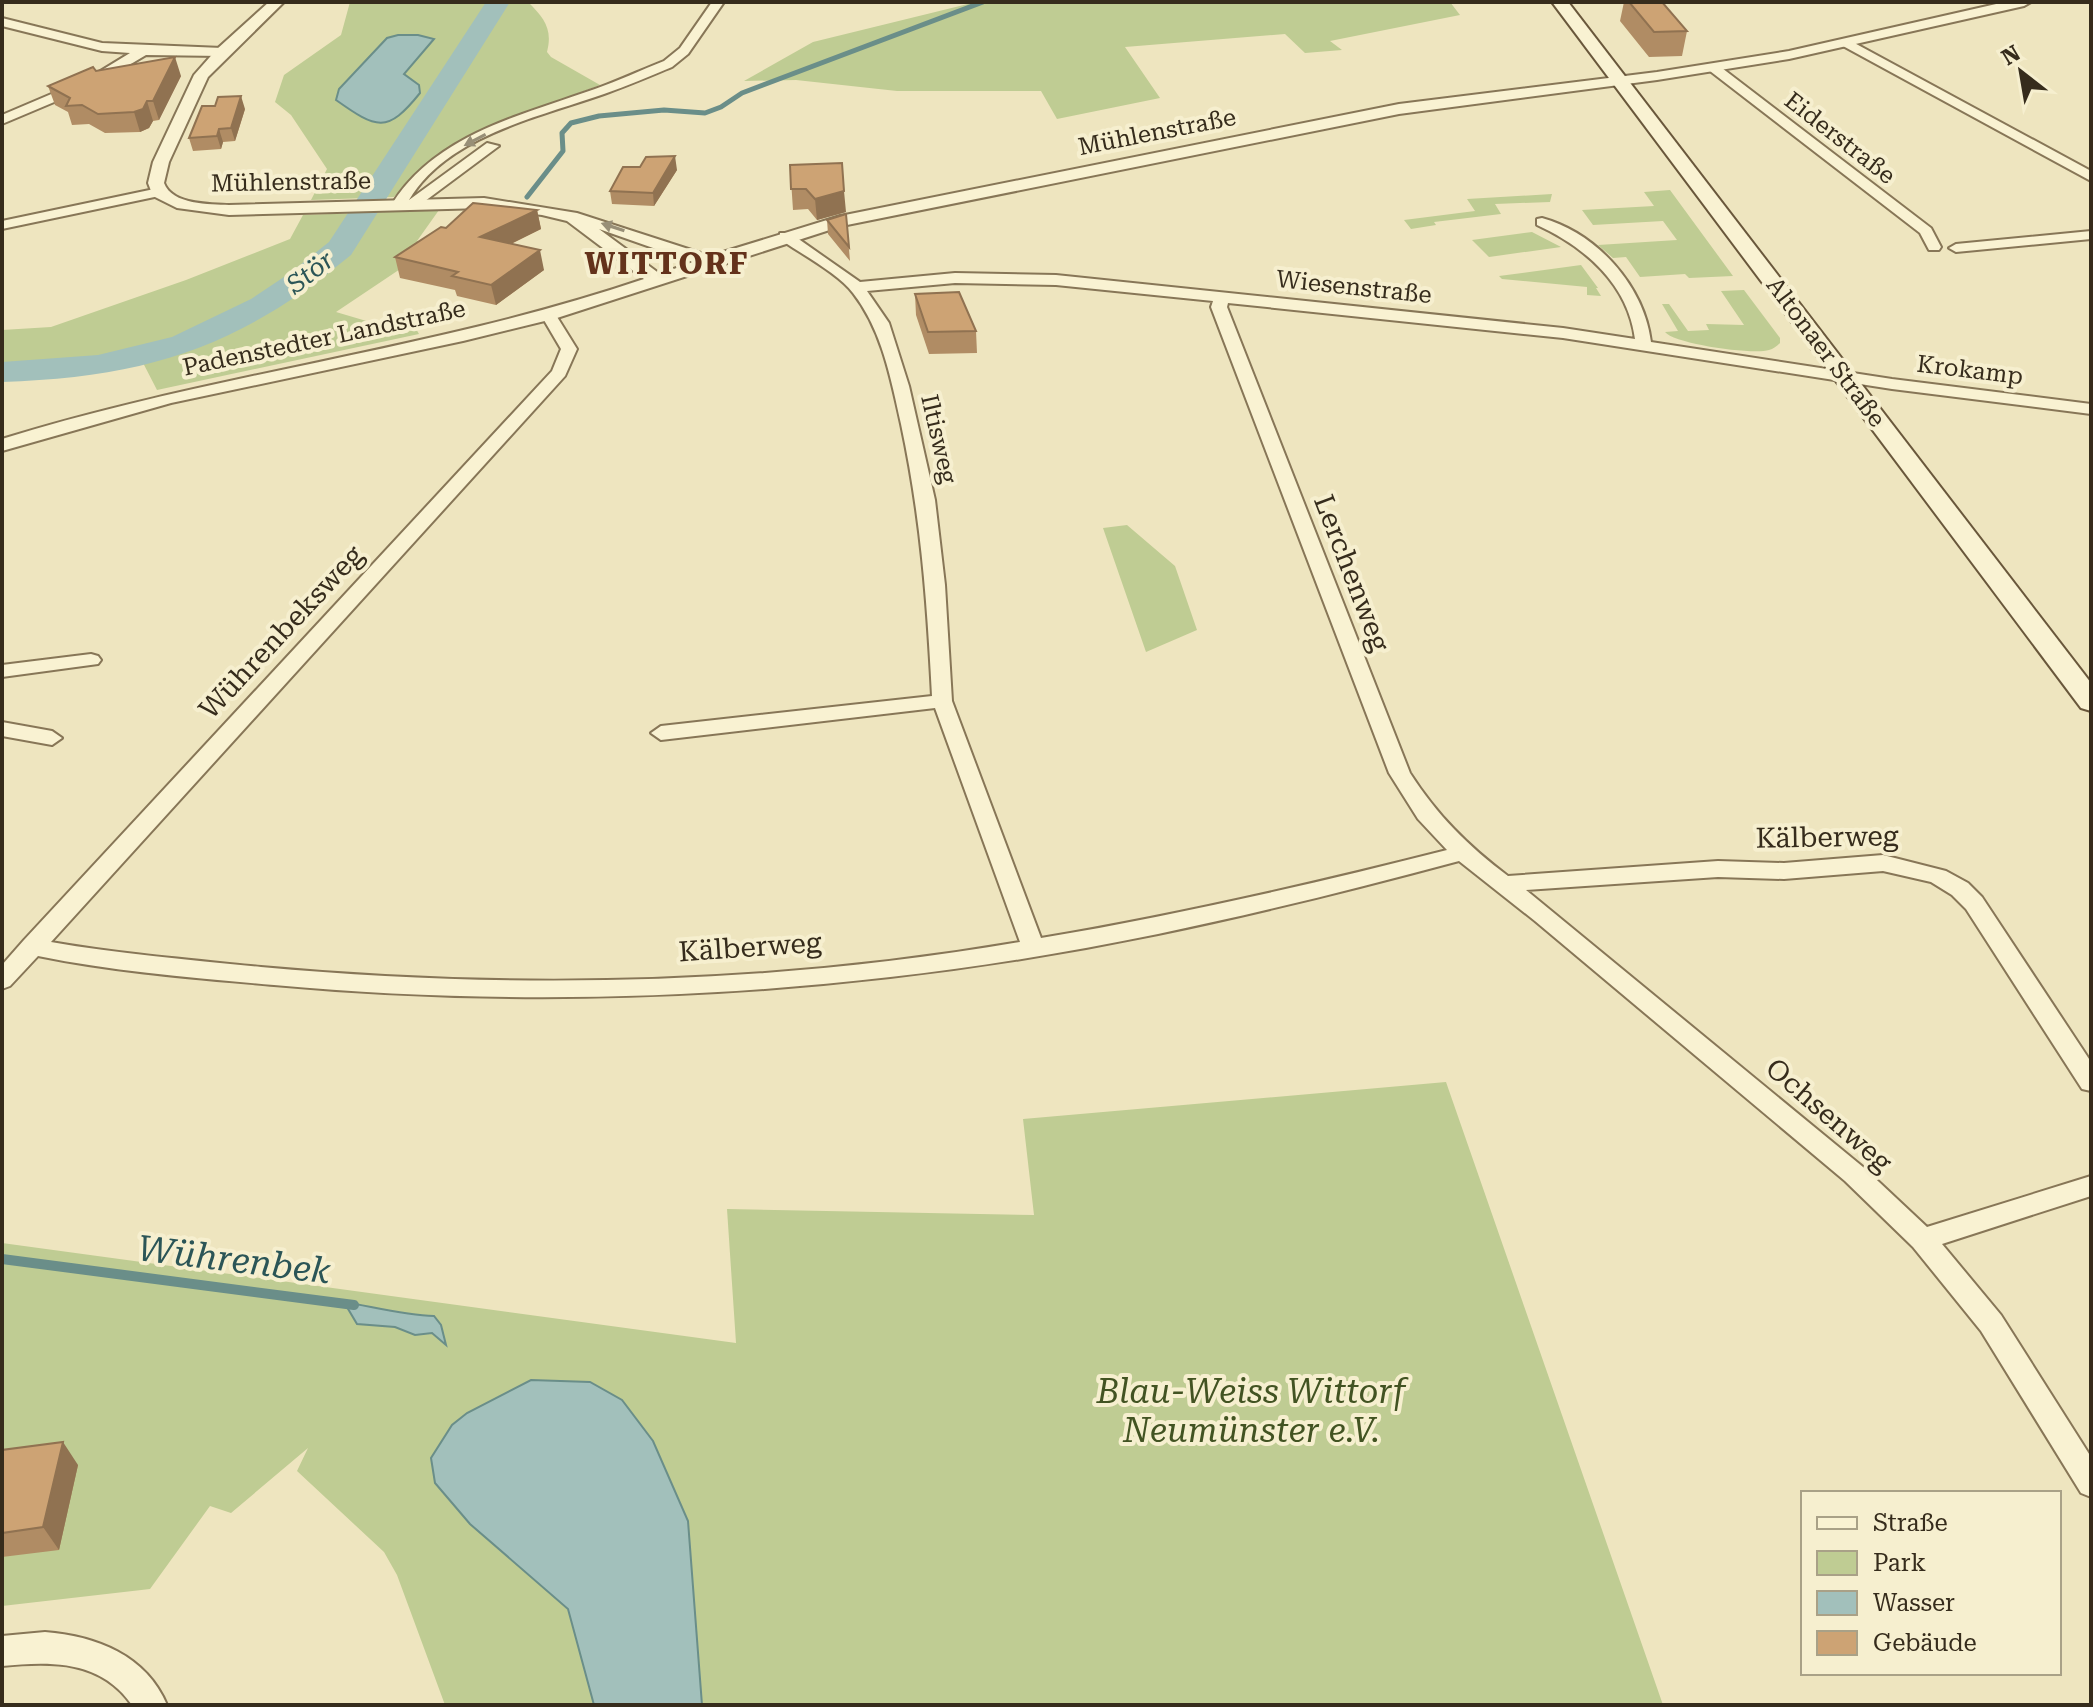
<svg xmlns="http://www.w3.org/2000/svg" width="2093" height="1707" viewBox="0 0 2093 1707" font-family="'Roboto Serif',serif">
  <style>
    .green { fill: #bfcc93 }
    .water { fill: #a2c0bb; stroke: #6a8e89; stroke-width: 2 }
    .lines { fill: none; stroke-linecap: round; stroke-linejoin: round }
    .stream-far1 { stroke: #6a8e89; stroke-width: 5 }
    .stream { stroke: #6a8e89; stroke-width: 10 }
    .river { fill: #a2c0bb; fill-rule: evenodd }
    .minor-casing { stroke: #877657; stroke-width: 4 }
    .tertiary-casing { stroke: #877657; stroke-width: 4 }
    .secondary-casing { stroke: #69573b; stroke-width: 4 }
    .minor { fill: #f9f2d2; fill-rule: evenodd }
    .tertiary { fill: #f9f2d2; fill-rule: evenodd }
    .secondary { fill: #f9f2d2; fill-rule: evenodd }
    .wall { fill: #b08c64 }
    .shaded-wall { fill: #907251 }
    .building { fill: #cda374; stroke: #907251; stroke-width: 2 }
    .oneway { fill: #988f77 }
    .labels { text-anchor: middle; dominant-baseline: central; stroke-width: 8; stroke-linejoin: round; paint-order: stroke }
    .far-street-label { font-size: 24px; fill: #362c1c; stroke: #f6efcf }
    .far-water-label { font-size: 26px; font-style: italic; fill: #2b5557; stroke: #f6efcf }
    .street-label { font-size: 28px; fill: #362c1c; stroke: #f6efcf }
    .far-district-label { font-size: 30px; font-weight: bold; letter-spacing: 2px; fill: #64321b; stroke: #f6efcf }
    .near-park-label { font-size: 34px; font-style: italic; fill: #425322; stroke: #f6efcf }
    .near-water-label { font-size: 36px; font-style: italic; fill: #2b5557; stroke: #f6efcf }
  </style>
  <rect width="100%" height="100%" fill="#eee5bf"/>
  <path class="green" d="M350 2H528C544 18 553 29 547 52L551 57 600 85C528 113 447 135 394 197L311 200 327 169 291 115 275 102 284 75 341 35Z
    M976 2H1450L1460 15 1330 41 1342 50 1305 53 1285 34 1125 47 1160 98 1057 119 1041 91H897L796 80 744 81 813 42Z
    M1670 190 1733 276 1689 278 1685 274 1640 277 1626 257 1613 258 1598 245 1677 240 1663 221 1593 225 1582 210 1654 206 1644 192Z
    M1552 194 1550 202 1495 204 1501 214 1434 222 1436 225 1411 229 1404 220 1475 211 1467 199Z
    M439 210 417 241 439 243 336 312 407 333 415 327 419 334 157 390 140 357 75 369 2 372V330L51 327 186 280 290 239 303 215Z
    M1532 232 1561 247 1489 257 1472 240Z
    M1581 265 1598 288H1596L1601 296 1587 295V287L1502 279 1499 276Z
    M1744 290 1780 338V343C1777 346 1773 349 1769 350 1753 355 1674 344 1665 332L1678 331 1662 304H1669L1688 331 1709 330 1706 324 1744 325 1721 291Z
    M1127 525 1175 566 1197 630 1146 652 1103 528Z
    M1446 1082 1663 1705H445L397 1575 384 1552 297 1471 308 1448 231 1513 210 1506 150 1589 2 1606V1243L736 1343 727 1209 1034 1215 1023 1119Z"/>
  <path class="water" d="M398 35H418L434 39 404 74 419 85 420 93C387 134 377 129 336 100L339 89 387 38Z
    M344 1302C374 1307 405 1315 434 1316L441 1325 446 1345 432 1333 415 1335 395 1327 357 1324Z
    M531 1380 590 1382 622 1400 653 1441 688 1521 702 1705H594L568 1609 470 1524 435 1483 431 1458 452 1425 467 1413Z"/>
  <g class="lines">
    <path class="stream-far1" d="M527 197 563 151 562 133 571 123 599 116 664 110 705 113 721 107 742 93 983 2"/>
    <path class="stream" d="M2 1259 354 1305"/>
    <path class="river" d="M486 2H510L351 255C238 348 147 377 2 382V362L98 355 172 337 251 299 290 273 329 242Z"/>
    <g class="minor-casing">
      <path id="minor" d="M712 2H724L688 54 672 67C650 76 627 86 604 94 539 117 447 136 409 200L487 143 499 146 417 207 406 205 399 208 392 204C436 134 522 115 595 89 618 81 641 70 664 61L680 48Z
        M2 18 102 43 222 48 228 52 222 56 146 55 97 84 2 124V115L89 78 130 53 102 51 2 26Z
        M1847 39 2091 171V181L1843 46 1841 43Z
        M1710 65H1718L1931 228 1941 247 1939 250H1929L1920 233 1710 71Z
        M159 188 166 192 164 195 2 229V221Z
        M1542 218C1597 233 1644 286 1651 342L1892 379 2091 404V414L1892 389 1563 338 1228 303 1227 307 1410 773C1437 815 1468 846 1508 876L1718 861 1784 863 1883 855 1946 871 1968 883 1982 897 2091 1062V1091L2082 1089 1966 909 1952 895 1931 882 1883 871 1784 879 1718 877 1526 890 1863 1167 1927 1227 2091 1176V1196L1942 1244 2001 1315 2091 1457V1497L2081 1493 1981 1331 1913 1247 1845 1181 1535 921 1459 861C1359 888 1259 913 1158 934 868 994 568 1012 274 985 196 978 116 972 38 956L10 986 2 989V965L24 940 552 371 561 349 541 315 549 310 554 312 577 349 565 376 51 942C120 954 191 960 261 967 513 990 770 985 1020 942L935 708 661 740 651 733 661 726 932 696C927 600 921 518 901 424 891 379 882 330 853 293 839 274 801 254 780 239V233H790L860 282 955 273 1056 275 1563 328 1635 339C1628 284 1585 247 1537 225V219ZM955 283 1056 285 1213 301 1211 307 1389 773 1418 819 1447 850C1313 884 1178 915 1041 938L952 701 945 585 935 500 909 386 889 323 867 291Z
        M2091 231V239L1956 252 1949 248 1956 244Z
        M91 654 98 656 101 660 98 664 2 677V665Z
        M2 722 52 731 62 738 52 745 2 736Z
        M45 1632C96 1636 146 1655 167 1705H132C101 1660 51 1661 2 1666V1636Z"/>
    </g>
    <g class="tertiary-casing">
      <path id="tertiary" d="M269 2H284L208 77 169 162 164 183C172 205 210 204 229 205L484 198 577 213 710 256 840 216 1399 104 1657 72 1789 51 2005 2H2031L2024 6 1789 59 1657 80 1399 114 842 226 557 318 463 341 171 403 2 451V439C214 373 435 350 644 279L567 221 542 215 484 208 229 215 177 208 153 196 148 183 153 162 194 75 217 49ZM599 229 693 262 660 274Z"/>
    </g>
    <g class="secondary-casing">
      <path id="secondary" d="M1552 2H1568L2091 683V711L2081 708Z"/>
    </g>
    <use href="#minor" class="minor"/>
    <use href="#tertiary" class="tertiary"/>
    <use href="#secondary" class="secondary"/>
  </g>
  <path class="wall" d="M1624 2H1662L1687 31 1682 56 1649 57 1620 21Z
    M96 71 181 76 159 120 153 121 149 128 140 132 105 133 89 124 72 125 68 112 55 105 48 86Z
    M245 109 235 141 223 142 221 149 193 151 189 138Z
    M790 165 846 212 817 220 808 209 793 210Z
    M640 167 677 170 654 206 612 204 610 191Z
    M537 210 541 229 511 244 544 270 496 305 457 296 455 290 400 278 395 257 446 228Z
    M846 214 850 261 828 234 827 220Z
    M915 294 976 331 977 353 929 354 916 315Z
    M2 1450 78 1465 59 1550 2 1557Z"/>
  <path class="shaded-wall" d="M175 57 181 76 159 120 153 101Z
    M241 96 245 109 235 141 231 128Z
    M147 101 153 121 149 128 140 132 134 112Z
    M219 129 223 142 221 149 217 136Z
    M675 156 677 170 654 206 653 193Z
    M844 191 846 212 817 220 815 199Z
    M537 210 541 229 484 257 480 237Z
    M540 250 544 270 496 305 491 285Z
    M63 1442 78 1465 59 1550 43 1527Z"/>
  <path class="building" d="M1629 2H1662L1687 31 1654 32Z
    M175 57 153 101H147L143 109 134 112 98 114 82 105 66 106 70 98 48 86 93 67 96 71Z
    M241 96 231 128 219 129 217 136 189 138 202 106H215L218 97Z
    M675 156 653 193 610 191 623 167H640L646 157Z
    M842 163 844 191 815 199 806 189H791L790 165Z
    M473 203 537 210 480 237 540 250 491 285 452 276 458 272 395 257 441 227 446 228Z
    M846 214 849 247 827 220Z
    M959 292 976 331 928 332 915 294Z
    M63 1442 43 1527 2 1533V1450Z"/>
  <defs><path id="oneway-solid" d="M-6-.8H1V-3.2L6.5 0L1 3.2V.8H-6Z" transform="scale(2)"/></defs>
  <g class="oneway">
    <use href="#oneway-solid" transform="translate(475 140) rotate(152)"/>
    <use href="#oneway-solid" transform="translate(613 227) rotate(-162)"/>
  </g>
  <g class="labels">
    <g class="far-street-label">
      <text transform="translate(1157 132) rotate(-11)">Mühlenstraße</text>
      <text transform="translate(1840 138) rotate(38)">Eiderstraße</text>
      <text transform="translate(291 182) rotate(-1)">Mühlenstraße</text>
      <text transform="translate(1354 287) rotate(6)">Wiesenstraße</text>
      <text transform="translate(324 338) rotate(-12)">Padenstedter Landstraße</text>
      <text transform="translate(1826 352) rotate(53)">Altonaer Straße</text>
      <text transform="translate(1970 370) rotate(7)">Krokamp</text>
      <text transform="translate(939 439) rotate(77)">Iltisweg</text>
    </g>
    <g class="far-water-label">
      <text transform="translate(310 272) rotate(-38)">Stör</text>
    </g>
    <g class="street-label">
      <text transform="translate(1352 573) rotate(69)">Lerchenweg</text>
      <text transform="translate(281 632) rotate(-47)">Wührenbeksweg</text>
      <text transform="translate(1827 837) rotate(-1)">Kälberweg</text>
      <text transform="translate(750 947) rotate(-4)">Kälberweg</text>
      <text transform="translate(1829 1115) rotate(41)">Ochsenweg</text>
    </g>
    <g class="far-district-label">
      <text x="667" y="263">WITTORF</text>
    </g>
    <g class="near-park-label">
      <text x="1251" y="1391">Blau-Weiss Wittorf<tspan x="1251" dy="39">Neumünster e.V.</tspan></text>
    </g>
    <g class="near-water-label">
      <text transform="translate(234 1260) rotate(7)">Wührenbek</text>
    </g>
  </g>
  <rect width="2093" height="1707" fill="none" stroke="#362c1c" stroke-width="8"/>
  <rect x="1801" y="1491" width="260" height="184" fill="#f6efcf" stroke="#a9a187" stroke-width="2"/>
  <rect x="1817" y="1517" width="40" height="12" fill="#f9f2d2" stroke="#a9a187" stroke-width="2"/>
  <text x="1873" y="1531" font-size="24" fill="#362c1c">Straße</text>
  <rect x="1817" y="1551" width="40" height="24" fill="#bfcc93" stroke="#a9a187" stroke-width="2"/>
  <text x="1873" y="1571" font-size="24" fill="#362c1c">Park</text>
  <rect x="1817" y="1591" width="40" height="24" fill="#a2c0bb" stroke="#a9a187" stroke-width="2"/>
  <text x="1873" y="1611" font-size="24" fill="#362c1c">Wasser</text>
  <rect x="1817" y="1631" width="40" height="24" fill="#cda374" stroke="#a9a187" stroke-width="2"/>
  <text x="1873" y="1651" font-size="24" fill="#362c1c">Gebäude</text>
  <g transform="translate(2021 72) rotate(329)" stroke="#f6efcf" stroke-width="6" paint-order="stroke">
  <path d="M0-6L14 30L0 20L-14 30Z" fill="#362c1c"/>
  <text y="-12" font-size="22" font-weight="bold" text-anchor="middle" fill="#362c1c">N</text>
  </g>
</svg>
